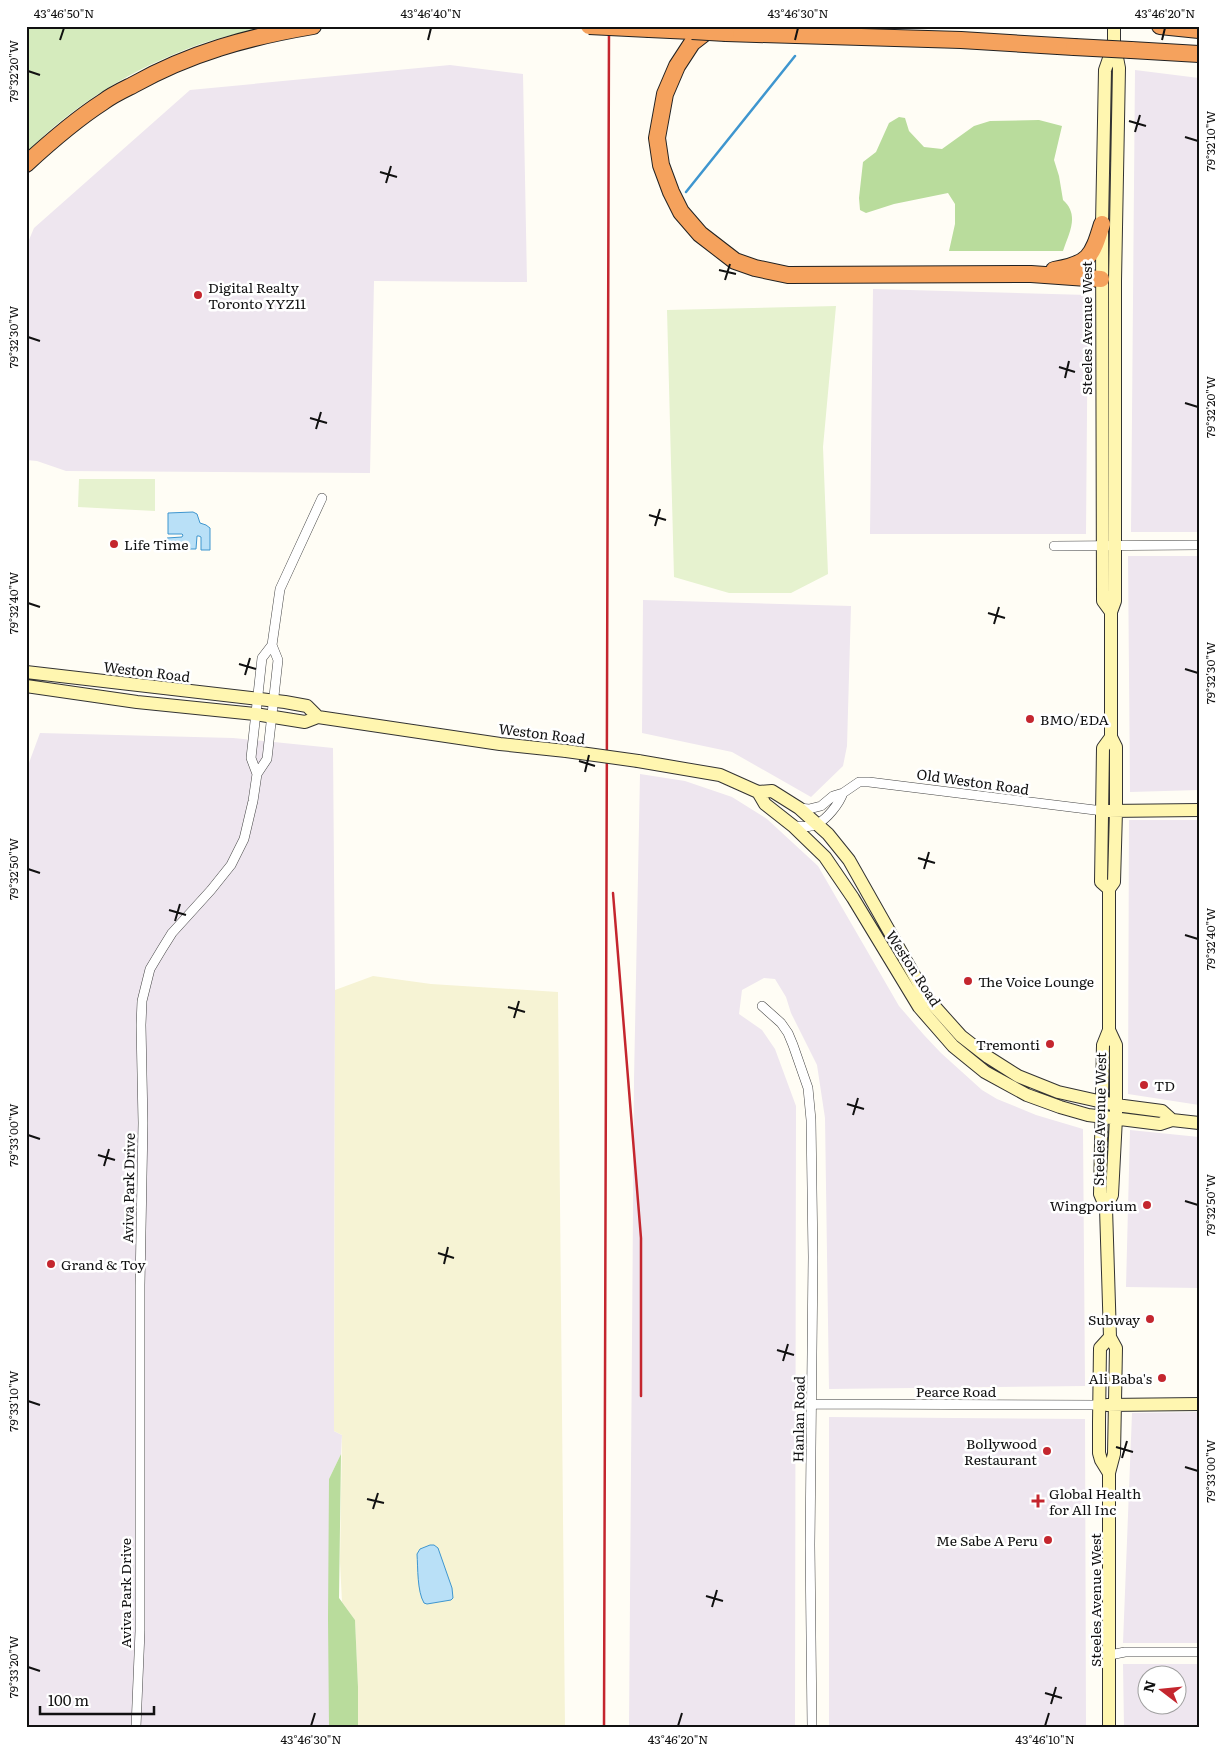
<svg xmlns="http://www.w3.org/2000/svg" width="1225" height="1753" viewBox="0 0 1225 1753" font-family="Literata,serif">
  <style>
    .industrial { fill: #eee6ef; fill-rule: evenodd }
    .farmland { fill: #f6f3d4 }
    .green { fill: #d5ebbd }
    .forest { fill: #b9dc9c }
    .pitch { fill: #e6f2cf }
    .water { fill: #b9e0f7; stroke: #3f96cf }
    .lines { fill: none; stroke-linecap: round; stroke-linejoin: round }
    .stream { stroke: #3f96cf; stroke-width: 2.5 }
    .street-casing { stroke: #444; stroke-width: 10 }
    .secondary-casing { stroke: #333; stroke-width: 14 }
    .highway-casing { stroke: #222; stroke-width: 18 }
    .street { stroke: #fff; stroke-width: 9 }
    .secondary { stroke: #fff6b0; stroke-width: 12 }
    .highway { stroke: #f5a25d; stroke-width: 16 }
    .rail { stroke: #c4262e; stroke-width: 2.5 }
    .secondary-bridge-casing { stroke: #333; stroke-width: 14; stroke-linecap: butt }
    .highway-bridge-casing { stroke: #222; stroke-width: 18; stroke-linecap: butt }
    .secondary-bridge { stroke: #fff6b0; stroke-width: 12 }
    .highway-bridge { stroke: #f5a25d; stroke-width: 16 }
    .ticks { fill: none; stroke: #111; stroke-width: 2 }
    .poi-dot { fill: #c4262e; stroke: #fff; stroke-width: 2 }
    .labels { text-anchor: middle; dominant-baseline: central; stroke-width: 5; stroke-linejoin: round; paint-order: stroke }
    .poi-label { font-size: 14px; fill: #111; stroke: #fff; text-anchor: start }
    .street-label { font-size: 14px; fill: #111; stroke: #fff }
    .neatline { fill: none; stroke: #111; stroke-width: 2 }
    .ticks-label { font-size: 12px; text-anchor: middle; fill: #111 }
  </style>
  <rect width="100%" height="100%" fill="#fffdf5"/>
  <path class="industrial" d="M450 65 523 74 527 282 374 281 370 473 66 471 37 461 26 460V247L34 228 190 90Z
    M1135 70 1199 78V532H1131Z
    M873 289 1088 295 1086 534H870Z
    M1128 556H1199V790L1130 792Z
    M643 600 851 606 847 746 843 766 811 797 732 752 642 733Z
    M40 733 233 738 333 748 335 990 334 1431 342 1435 341 1454 329 1479 330 1727H26V771Z
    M640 774 685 781 732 797 767 819 818 866 899 1006 924 1035 941 1053 982 1090 997 1099 1036 1115 1083 1129 1085 1386 829 1389 825 1118 817 1065 791 1013 786 997 775 979 764 978 742 990 739 1014 762 1030 775 1049 796 1106 795 1727H629L634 1080Z
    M1129 820H1199V1105L1128 1094Z
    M1130 1130 1199 1137V1288L1126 1287Z
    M1199 1412V1643H1123L1132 1413Z
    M829 1417 1085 1419 1086 1727H829Z
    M1123 1664H1199V1727H1124ZM1148 1676H1178V1706H1148Z"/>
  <path class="farmland" d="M373 976 431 984 558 992 565 1727H358V1687L355 1620 342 1602 340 1562 342 1435 334 1431 335 990Z"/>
  <path class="green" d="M26 26H274C243 32 211 39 182 51 124 74 70 108 26 153Z"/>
  <path class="forest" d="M899 117 905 118 909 131 924 147 942 149 974 126 990 121 1039 120 1062 126 1054 160 1059 176 1063 200C1080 215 1069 233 1063 251H949L955 224V204L948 193 894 204 866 213 860 210 859 198 863 162 876 152 889 123Z
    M341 1454 339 1598 355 1620 358 1687V1727H329L328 1619 329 1479Z"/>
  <path class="pitch" d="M836 306 823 447 828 574 791 593H729L674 577 667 310Z
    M79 479H155V511L78 507Z"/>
  <path class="water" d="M193 512 197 514 200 523 206 525 210 528V550H201V537L199 536H197L196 549H167V538L182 537 183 535 182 534H168V513Z
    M430 1545H434L438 1548 452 1588 453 1598 451 1600 427 1604 424 1603C417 1591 418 1568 417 1554L420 1549Z"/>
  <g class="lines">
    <path class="stream" d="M686 192 795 56"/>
    <g class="street-casing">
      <path id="street" d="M1054 546 1199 545
        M257 774 251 758 262 658 272 645 280 589 322 498
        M799 808 809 809 821 806 833 796 843 793 859 782H869L1103 811
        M793 826C801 826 811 828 817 824 827 819 839 804 843 793
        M762 1006 781 1023 788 1033 793 1045 808 1088 811 1120 813 1257 810 1545 812 1727
        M812 1404 1099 1405
        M1110 1655 1125 1652H1199
        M136 1727 140 1631V1285L143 1123 141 1025 142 1001 150 969 162 949 172 933 211 890 231 865 244 839 253 801 257 774 267 759 278 660 272 645"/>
    </g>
    <g class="secondary-casing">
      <path id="secondary" d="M1111 612 1103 601 1102 224 1105 70 1114 44
        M26 672 285 702 307 706 318 717
        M26 686 137 702 255 714 305 722 318 717 500 744 566 751
        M638 761 720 775 758 792 772 791 799 808 828 834 849 860 927 998 961 1036 988 1057 1018 1076 1058 1092 1116 1105 1162 1111 1172 1120
        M758 792 765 804 793 826 825 857 853 898 919 1007 953 1046 985 1072 1027 1095 1060 1107 1088 1115 1160 1124 1172 1120 1199 1123
        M1108 811 1199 810
        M1109 889 1101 882 1103 748 1111 737
        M1106 1208 1112 1195 1116 1118V1045L1109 1030
        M1107 1405 1199 1404
        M1109 1473 1101 1460 1099 1453V1422L1100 1348 1110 1337
        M1109 1727V1473L1114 1454 1116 1348 1110 1337 1106 1208 1100 1194 1103 1045 1109 1030V889L1114 882 1116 811V747L1111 737V612L1115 601V281L1119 68 1114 42V26"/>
    </g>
    <g class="highway-casing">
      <path id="highway" d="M714 26 692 43 677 66 665 94 657 138 661 165 671 192 681 212 700 234 735 261 755 268 788 275 1031 274 1101 279
        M1160 26 1199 30
        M649 29 692 31
        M726 33 961 40 1074 47
        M1131 50 1199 54
        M26 164C50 142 75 120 103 102 112 95 123 90 133 85 190 53 248 37 313 26
        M1054 270C1089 264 1092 257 1102 224"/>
    </g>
    <use href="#street" class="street"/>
    <use href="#secondary" class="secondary"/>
    <use href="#highway" class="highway"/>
    <path class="rail" d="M613 893 641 1238V1396
      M604 1727 609 26"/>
    <g class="secondary-bridge-casing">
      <path id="secondary-bridge" d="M566 751 638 761"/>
    </g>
    <g class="highway-bridge-casing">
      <path id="highway-bridge" d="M589 26 649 29
        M692 31 726 33
        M1074 47 1131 50"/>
    </g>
    <use href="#secondary-bridge" class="secondary-bridge"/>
    <use href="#highway-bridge" class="highway-bridge"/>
  </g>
  <path class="ticks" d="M60 40 64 28M428 40 431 28M795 40 798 28M1162 40 1165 28M28 71 40 75M1129 121 1146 126M1135 132 1140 115M1185 137 1198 141M380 172 397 177M386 183 391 166M719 270 736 274M725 280 730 264M28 337 40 341M1059 367 1075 372M1065 378 1069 361M1185 403 1198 407M310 418 327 423M316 429 321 412M649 515 666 520M655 526 660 509M28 603 40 607M988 613 1005 618M994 624 999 607M239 664 256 669M1185 669 1198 673M245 675 250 658M579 761 595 766M585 772 589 755M918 858 935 863M28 869 40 873M924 869 929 852M169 910 186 915M175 921 180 904M1185 935 1198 939M508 1007 525 1012M514 1018 519 1001M847 1104 864 1109M853 1115 858 1098M28 1135 40 1139M98 1155 115 1160M104 1166 109 1149M1185 1201 1198 1205M438 1253 454 1258M444 1264 448 1247M777 1350 794 1355M783 1361 788 1344M28 1401 40 1405M1116 1447 1133 1452M1122 1458 1127 1441M1185 1467 1198 1471M367 1499 384 1503M373 1509 378 1493M706 1596 723 1601M712 1607 717 1590M28 1667 40 1671M1045 1693 1062 1698M1051 1704 1056 1687M311 1726 315 1713M678 1726 682 1713M1045 1726 1049 1713"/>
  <g class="poi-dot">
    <circle cx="198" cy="295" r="5"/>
    <circle cx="114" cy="544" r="5"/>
    <circle cx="1030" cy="719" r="5"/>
    <circle cx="968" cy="981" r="5"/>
    <circle cx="1050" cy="1044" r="5"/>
    <circle cx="1144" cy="1085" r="5"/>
    <circle cx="1147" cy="1205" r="5"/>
    <circle cx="51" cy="1264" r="5"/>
    <circle cx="1150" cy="1319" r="5"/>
    <circle cx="1162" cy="1378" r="5"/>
    <circle cx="1047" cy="1451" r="5"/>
    <path d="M1035.5 1493.5h5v5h5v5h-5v5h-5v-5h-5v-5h5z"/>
    <circle cx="1048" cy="1540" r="5"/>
  </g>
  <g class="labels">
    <g class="poi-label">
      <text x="208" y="287">Digital Realty<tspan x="208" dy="16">Toronto YYZ11</tspan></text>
      <text x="124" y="544">Life Time</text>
      <text x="1040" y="719">BMO/EDA</text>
      <text x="978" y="981">The Voice Lounge</text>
      <text x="1040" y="1044" text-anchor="end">Tremonti</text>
      <text x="1154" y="1085">TD</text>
      <text x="1137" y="1205" text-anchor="end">Wingporium</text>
      <text x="61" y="1264">Grand &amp; Toy</text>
      <text x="1140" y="1319" text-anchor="end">Subway</text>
      <text x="1152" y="1378" text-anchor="end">Ali Baba's</text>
      <text x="1037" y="1443" text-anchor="end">Bollywood<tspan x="1037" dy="16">Restaurant</tspan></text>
      <text x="1049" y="1493">Global Health<tspan x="1049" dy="16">for All Inc</tspan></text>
      <text x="1038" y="1540" text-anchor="end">Me Sabe A Peru</text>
    </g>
    <g class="street-label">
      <text transform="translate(1086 328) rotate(-90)">Steeles Avenue West</text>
      <text transform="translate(147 671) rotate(7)">Weston Road</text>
      <text transform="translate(542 733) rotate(7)">Weston Road</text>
      <text transform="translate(973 781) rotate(8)">Old Weston Road</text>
      <text transform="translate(914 968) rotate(57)">Weston Road</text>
      <text transform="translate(1099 1119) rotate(-89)">Steeles Avenue West</text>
      <text transform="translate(128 1188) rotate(-89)">Aviva Park Drive</text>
      <text x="956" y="1391">Pearce Road</text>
      <text transform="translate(798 1419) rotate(-89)">Hanlan Road</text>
      <text transform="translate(125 1593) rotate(-90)">Aviva Park Drive</text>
      <text transform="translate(1095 1600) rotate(-90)">Steeles Avenue West</text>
    </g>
  </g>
  <rect width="1225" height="1753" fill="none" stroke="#ffffff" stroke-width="55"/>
  <g transform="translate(1162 1690) rotate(286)"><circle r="24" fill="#ffffff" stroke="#a0a0a0"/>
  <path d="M0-4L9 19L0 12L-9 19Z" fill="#c4262e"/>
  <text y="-8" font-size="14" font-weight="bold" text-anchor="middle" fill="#111111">N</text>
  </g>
  <path d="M40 1706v8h114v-8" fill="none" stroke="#111111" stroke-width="2.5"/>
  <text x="48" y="1706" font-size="15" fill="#111111" stroke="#ffffff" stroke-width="4" paint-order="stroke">100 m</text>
  <rect x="28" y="28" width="1170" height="1698" class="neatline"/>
  <g class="ticks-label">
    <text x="64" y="18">43°46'50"N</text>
    <text x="431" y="18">43°46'40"N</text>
    <text x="798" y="18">43°46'30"N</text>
    <text x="1165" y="18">43°46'20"N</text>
    <text transform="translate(14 71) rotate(-90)" y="4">79°32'20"W</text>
    <text transform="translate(1211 141) rotate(-90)" y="4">79°32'10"W</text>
    <text transform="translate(14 337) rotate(-90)" y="4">79°32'30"W</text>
    <text transform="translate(1211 407) rotate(-90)" y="4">79°32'20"W</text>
    <text transform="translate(14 603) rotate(-90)" y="4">79°32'40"W</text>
    <text transform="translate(1211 673) rotate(-90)" y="4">79°32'30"W</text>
    <text transform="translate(14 869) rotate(-90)" y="4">79°32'50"W</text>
    <text transform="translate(1211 939) rotate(-90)" y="4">79°32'40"W</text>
    <text transform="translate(14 1135) rotate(-90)" y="4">79°33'00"W</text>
    <text transform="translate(1211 1205) rotate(-90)" y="4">79°32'50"W</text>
    <text transform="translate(14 1401) rotate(-90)" y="4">79°33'10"W</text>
    <text transform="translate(1211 1471) rotate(-90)" y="4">79°33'00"W</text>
    <text transform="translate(14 1667) rotate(-90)" y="4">79°33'20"W</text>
    <text x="311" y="1744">43°46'30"N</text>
    <text x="678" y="1744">43°46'20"N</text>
    <text x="1045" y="1744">43°46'10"N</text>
  </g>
</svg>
